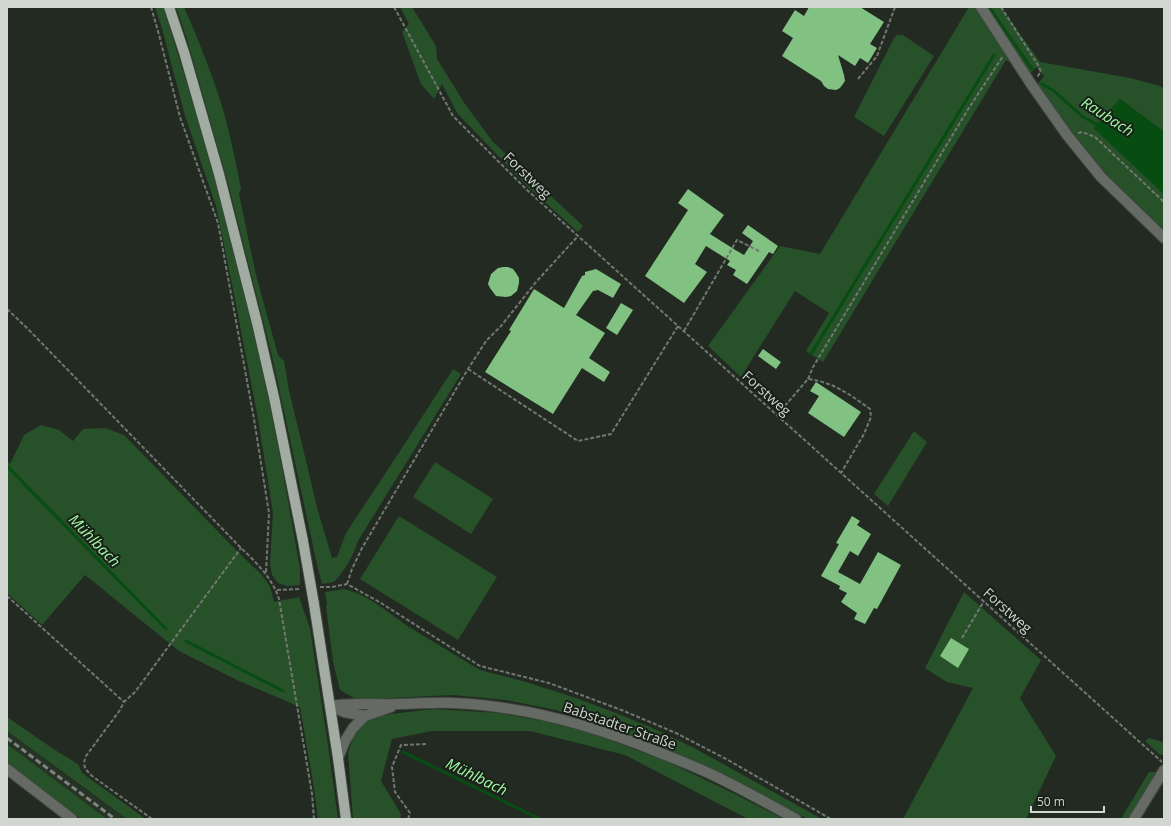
<svg xmlns="http://www.w3.org/2000/svg" width="1171" height="826" viewBox="0 0 1171 826" font-family="'Open Sans',sans-serif">
  <style>
    .built { fill: #263326 }
    .green { fill: #275129 }
    .water { fill: #074d12 }
    .lines { fill: none; stroke-linecap: round; stroke-linejoin: round }
    .stream { stroke: #074d12; stroke-width: 3 }
    .building { fill: #81c282 }
    .minor-casing { stroke: #3e463e; stroke-width: 12 }
    .major-casing { stroke: #3e463e; stroke-width: 12 }
    .path { stroke: #717871; stroke-width: 2; stroke-dasharray: 4 2; stroke-linecap: butt }
    .minor { stroke: #656a65; stroke-width: 10 }
    .major { stroke: #a3aca3; stroke-width: 10 }
    .rail { stroke: #7f857e; stroke-width: 3; stroke-dasharray: 6 3; stroke-linecap: butt }
    .major-bridge-casing { stroke: #3e463e; stroke-width: 12; stroke-linecap: butt }
    .major-bridge { stroke: #a3aca3; stroke-width: 10 }
    .labels { text-anchor: middle; dominant-baseline: central; stroke-width: 4; stroke-linejoin: round; paint-order: stroke }
    .street-label { font-size: 14px; fill: #d1d6d0; stroke: #182018 }
    .water-label { font-size: 15px; font-style: italic; fill: #a1f8a3; stroke: #182018 }
  </style>
  <rect width="100%" height="100%" fill="#222a22"/>
  <path class="built" d="M7 731 60 771 127 819H107L104 817 7 744Z"/>
  <path class="green" d="M155 7H163C204 135 240 265 268 397 280 454 290 512 300 569V585L287 586 278 583 272 575 270 563 273 513 258 419 232 284 216 206 185 116 163 32Z
    M176 7H184C195 31 204 55 213 79 226 114 234 152 241 189L239 194 256 275 278 355 284 361 289 390 318 511 332 558 337 557 346 533 398 454 453 369 461 374 358 541C353 557 345 570 334 582L322 584 318 569 272 356 230 191 187 39Z
    M400 7H412L436 46 437 59 465 104 493 142 583 226 578 232 529 188 457 113 442 84 434 99 421 84 402 32 409 24Z
    M969 7H1001L1040 62 1130 78 1160 86 1164 89V132L1120 99 1094 128 1164 194V233L1104 175 1079 147 1037 85 1044 76 1036 67 1029 75 1006 60 823 362 806 351 829 313 795 291 741 377 708 346 780 246 820 254Z
    M897 35H903L934 56 884 136 854 117 894 38Z
    M41 425 59 430 73 441 83 429 105 428 124 435 236 550 261 574 270 586 274 602 299 597 310 628 329 752 338 819H318L314 788 300 707 237 680 179 651 85 575 42 625 7 593V461L10 464 24 435Z
    M914 431 927 442 888 506 874 494Z
    M435 462 493 499 471 534 413 497Z
    M399 516 497 577 458 640 360 579Z
    M344 589 357 593 374 602 409 627 480 670 526 682 576 698 621 715 657 730 696 749 822 819H808L704 765 648 741 556 710 506 700 453 695 371 699 354 698 340 690 333 662 326 607 327 604 325 592Z
    M964 592 1041 660 1020 698 1056 756 1026 819H903L973 688 947 682 925 668Z
    M433 709 498 713 544 721 591 733 668 762 735 794 783 819H748L625 755 530 731H432L392 739 381 781 401 814 400 819H353L348 753 353 738 363 724 375 716Z
    M7 717 55 750 78 764 82 773 146 819H127L7 731Z
    M1149 738 1162 742 1164 741V755L1159 754 1145 741Z
    M7 744 107 819H81L63 806 7 762Z
    M1149 772H1156L1155 779 1130 819H1121Z"/>
  <path class="water" d="M1120 99 1164 132V194L1094 128Z"/>
  <g class="lines">
    <path class="stream" d="M989 7 1032 69
      M1042 84 1054 91 1083 117 1100 126
      M811 354 994 55
      M7 466 166 629
      M186 641 283 691
      M403 752 540 819"/>
  </g>
  <path class="building" d="M809 7H860L884 22 870 44 877 48 868 63 860 58 855 66 838 55 844 75 845 81 840 88 836 90 828 89 824 86 821 81 782 56 793 38 782 31 795 10 804 16Z
    M688 189 724 215 710 234 737 251 744 255 753 241 742 233 748 225 778 246 773 254 769 252 747 284 733 275 736 270 727 265 730 261 706 246 695 264 707 272 684 303 645 276 688 210 678 203Z
    M503 267H508L513 269 516 273 519 278V283L517 291 511 296 506 297 496 296 490 288 488 284 491 274 498 268Z
    M596 269 621 284 613 298 598 290 593 291 576 315 605 333 589 358 610 372 604 382 582 368 553 414 485 372 511 331 509 330 534 289 564 308 582 276 585 275V272Z
    M621 303 633 310 617 335 606 328Z
    M763 349 781 362 776 369 758 356Z
    M816 382 861 412 844 437 808 413 819 396 810 391Z
    M852 516 860 521 857 525 871 534 858 556 850 551 838 572 860 584 878 552 901 565 877 609 874 608 865 624 854 619 857 613 841 602 847 593 839 589 840 586 821 576 839 544 836 543Z
    M951 638 969 649 958 668 940 656Z"/>
  <g class="lines">
    <g class="minor-casing">
      <path id="minor" d="M981 7 1031 84 1067 135 1101 177 1164 238
        M330 706C353 702 376 705 399 704 417 704 435 702 453 703 525 706 592 725 658 752 678 760 699 768 719 778 745 791 771 805 796 819
        M330 706 344 712 365 716 391 707
        M338 758 345 741 353 728 365 716
        M7 769 72 819
        M1134 819 1164 770"/>
    </g>
    <g class="major-casing">
      <path id="major" d="M169 7 184 52 219 174 257 323 274 397 303 541
        M314 604 338 758 346 819"/>
    </g>
    <path class="path" d="M151 7 158 31 180 117 218 223 254 419 269 513 266 573
      M394 7 453 116 527 190 1162 762
      M1001 7 1038 65 1041 72 1037 77
      M858 79 877 56 895 7
      M1078 133 1082 132 1095 137 1164 202
      M7 309 28 329 241 548C256 562 273 579 279 599L312 794 314 819
      M684 331 737 240 761 252
      M468 369 578 441 611 434 678 326
      M808 379 813 367 967 111 1003 56
      M777 415 808 379C833 382 851 395 870 409L871 417 864 434 841 473
      M347 584 352 569 362 548 468 369 486 341 501 326 536 282 578 236
      M320 587H332L347 584 381 603 480 666 549 683 624 711 676 733 728 760 831 819
      M277 590 301 589
      M7 596 124 702
      M962 638 984 601
      M152 819 92 776C85 769 82 766 86 756L120 710 124 702 135 692 241 548
      M408 819 410 813 395 792 392 767 401 745 426 744"/>
    <use href="#minor" class="minor"/>
    <use href="#major" class="major"/>
    <path class="rail" d="M7 738 115 819"/>
    <g class="major-bridge-casing">
      <path id="major-bridge" d="M303 541 314 604"/>
    </g>
    <use href="#major-bridge" class="major-bridge"/>
  </g>
  <g class="labels">
    <g class="street-label">
      <text transform="translate(528 175) rotate(44)">Forstweg</text>
      <text transform="translate(767 393) rotate(42)">Forstweg</text>
      <text transform="translate(1008 610) rotate(42)">Forstweg</text>
      <text transform="translate(620 725) rotate(19)">Babstadter Straße</text>
    </g>
    <g class="water-label">
      <text transform="translate(1108 116) rotate(33)">Raubach</text>
      <text transform="translate(95 540) rotate(46)">Mühlbach</text>
      <text transform="translate(477 776) rotate(26)">Mühlbach</text>
    </g>
  </g>
  <rect width="1171" height="826" fill="none" stroke="#d1d6d0" stroke-width="16"/>
  <path d="M1031 806v6h73v-6" fill="none" stroke="#d1d6d0" stroke-width="2"/>
  <text x="1037" y="806" font-size="12" fill="#d1d6d0" stroke="#182018" stroke-width="3" paint-order="stroke">50 m</text>
</svg>
